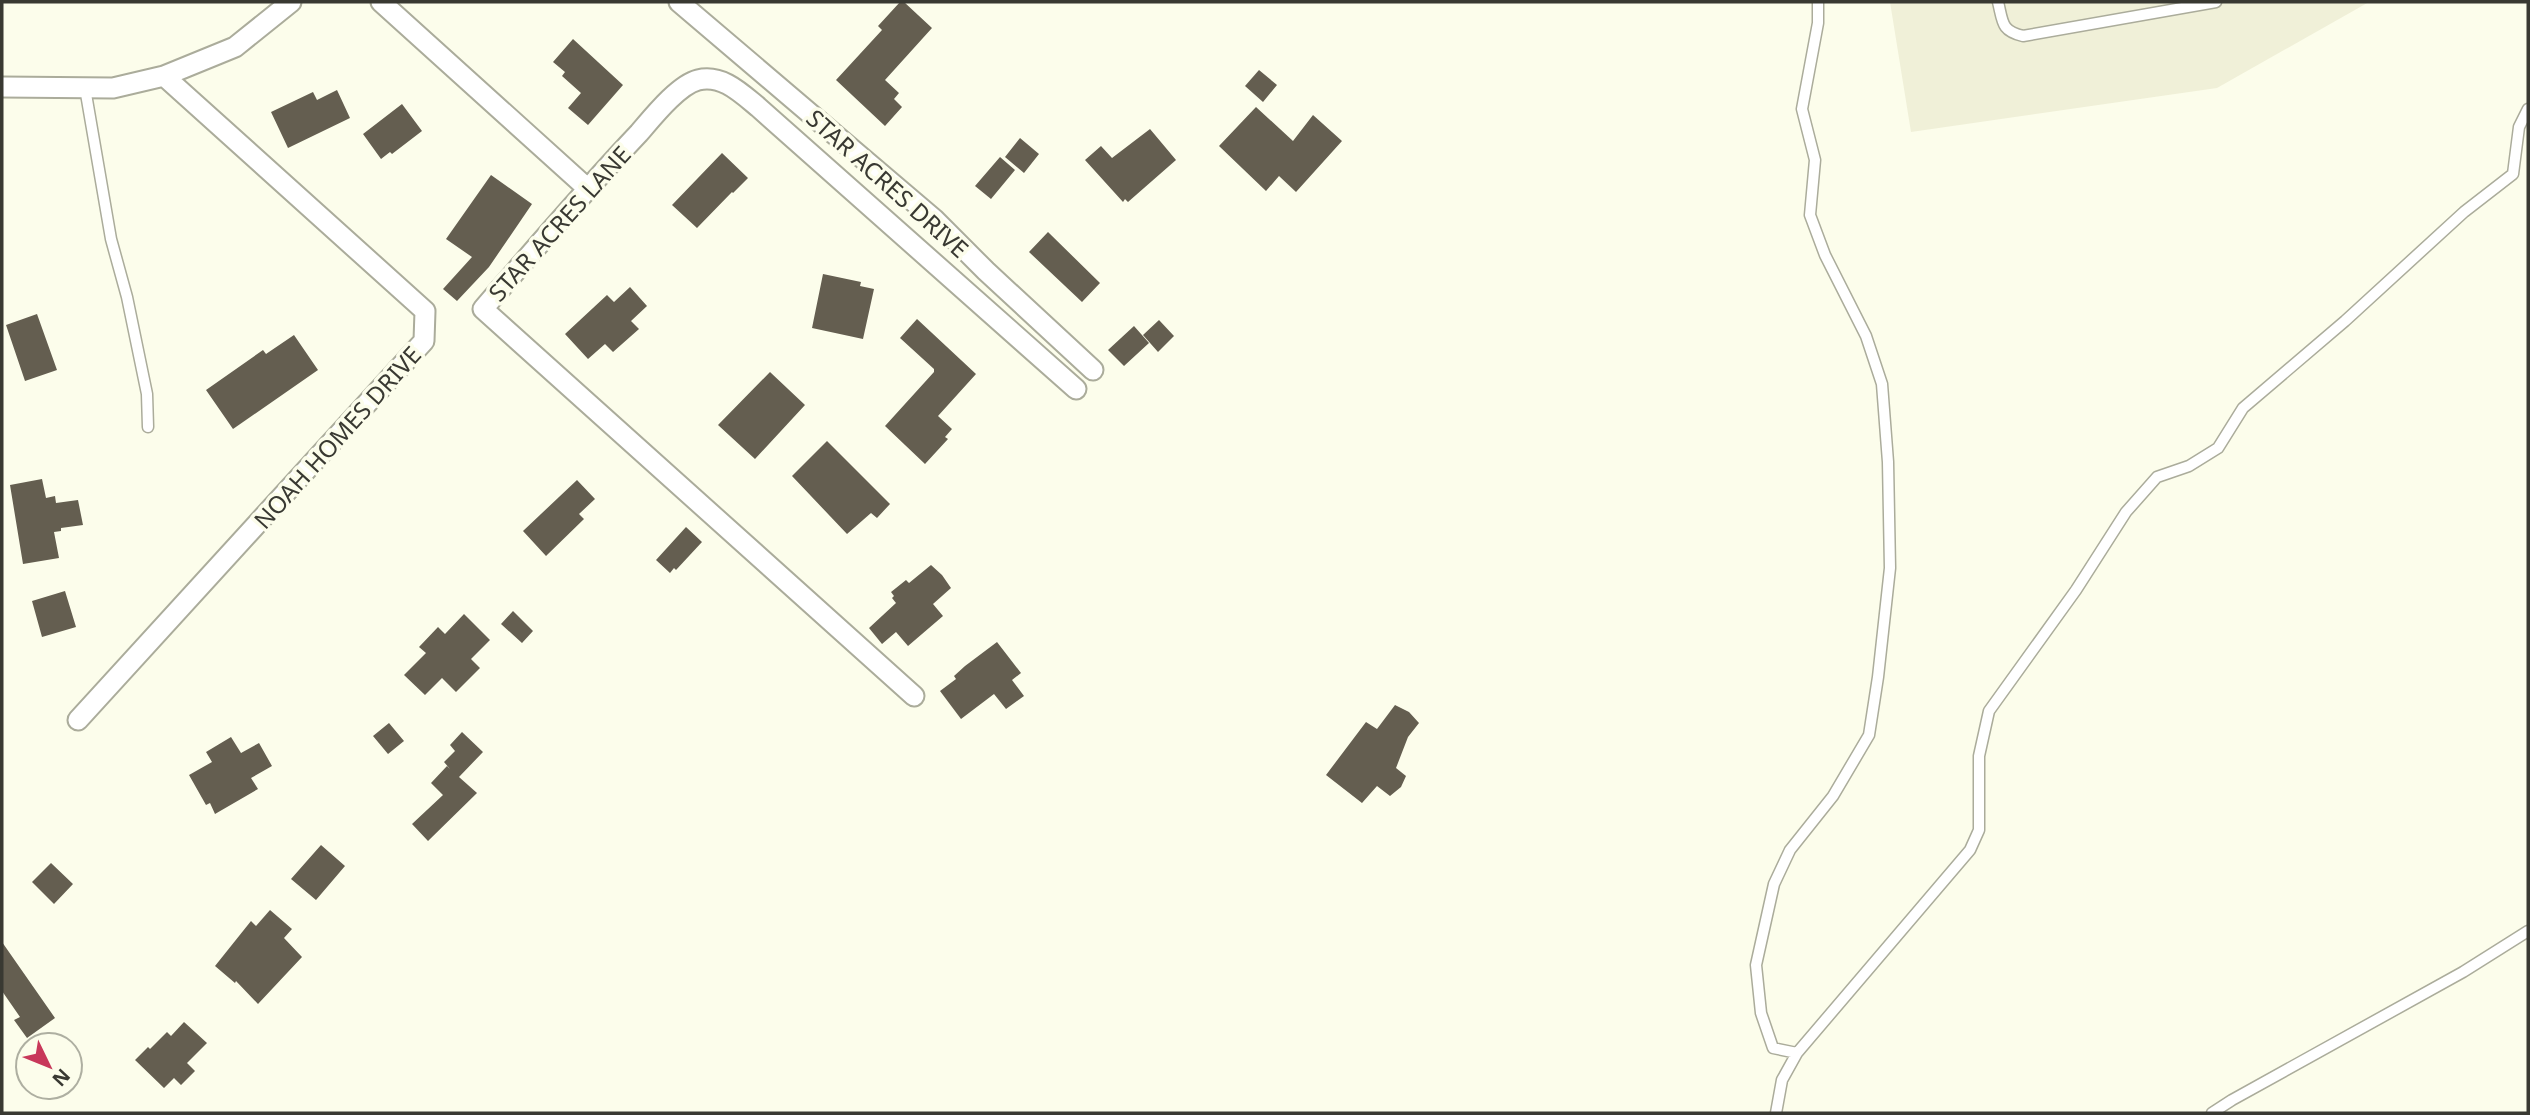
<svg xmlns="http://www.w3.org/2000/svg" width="2530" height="1115" viewBox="0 0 2530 1115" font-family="'Noto Sans',sans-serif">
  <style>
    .built { fill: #f0f0d8 }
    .building { fill: #645e50 }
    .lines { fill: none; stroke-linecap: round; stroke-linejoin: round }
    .lane-casing { stroke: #abac9b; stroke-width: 13 }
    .street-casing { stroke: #abac9b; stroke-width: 23 }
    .lane { stroke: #fff; stroke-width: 10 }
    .street { stroke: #fff; stroke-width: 19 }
    .labels { text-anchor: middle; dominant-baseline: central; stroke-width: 7; stroke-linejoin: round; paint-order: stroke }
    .street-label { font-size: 24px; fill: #393932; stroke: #fcfdeb }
  </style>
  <rect width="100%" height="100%" fill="#fcfdeb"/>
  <path class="built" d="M1890 2H2369L2217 88 1911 132Z"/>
  <path class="building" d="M900 2H904L932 28 885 80 899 93 894 99 902 107 885 126 836 80 882 30 878 26Z
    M573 39 623 85 588 125 568 108 581 93 562 76 565 72 553 62Z
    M1259 70 1277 85 1263 102 1245 86Z
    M337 90 350 118 288 148 271 112 313 92 317 100Z
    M402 104 422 131 392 154 390 152 381 159 363 134Z
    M1256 107 1293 141 1313 115 1342 141 1296 192 1279 176 1266 191 1219 146Z
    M1150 129 1176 160 1128 202 1125 199 1123 202 1085 160 1101 146 1112 158Z
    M1020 138 1039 154 1024 173 1005 157Z
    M722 153 748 178 733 193 732 192 697 228 672 205Z
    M1000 157 1015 170 991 199 975 186Z
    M491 175 532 204 489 267 457 301 443 289 472 257 446 239Z
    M1048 232 1100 283 1082 302 1029 252Z
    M823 274 861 282 860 286 874 289 863 339 812 328Z
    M630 287 647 306 631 321 639 329 613 352 605 344 588 359 565 334 607 295 614 302Z
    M37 314 57 370 25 381 6 325Z
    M917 319 976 374 938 416 952 429 945 437 948 439 925 464 885 426 934 372V369L900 338Z
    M1159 320 1174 336 1158 352 1143 335Z
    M1134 326 1149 343 1124 366 1108 350Z
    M294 335 318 370 233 429 206 390 263 350 266 354Z
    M770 372 805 405 755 459 718 425Z
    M827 441 890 504 877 518 871 513 847 534 792 476Z
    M42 479 46 498 55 496 56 503 78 500 83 525 61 528V531L54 532 59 558 23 564 10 485Z
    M577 480 595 499 579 514 584 519 546 556 523 531Z
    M686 527 702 542 676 570 674 568 670 573 656 560Z
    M931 565 942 575 951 588 933 604 943 616 908 646 896 632 882 644 869 628 896 603 892 598 894 596 891 592 906 580 909 583Z
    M65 591 76 627 42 637 32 601Z
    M513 611 533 631 522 643 501 624Z
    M464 614 490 640 471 659 480 668 456 692 442 678 425 695 404 675 426 653 419 647 438 627 445 634Z
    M997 642 1021 673 1012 680 1024 696 1006 709 994 694 961 719 940 691 956 679 954 676 965 666Z
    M1395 705 1409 712 1419 723 1408 737 1396 768 1406 776 1401 787 1390 796 1377 786 1362 803 1326 775 1366 722 1377 729Z
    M389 723 404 741 388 754 373 736Z
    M462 732 483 752 459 777 477 793 428 841 412 824 443 795 431 783 447 766 450 769 444 762 455 751 450 745Z
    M231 737 241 753 259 743 272 766 251 778 258 789 215 814 210 803 206 805 189 775 212 762 206 752Z
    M321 845 345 866 316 900 291 879Z
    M51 863 73 884 54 904 32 882Z
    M270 910 292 929 284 938 302 957 258 1004 236 981 235 983 215 966 251 921 256 926Z
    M2 942 55 1018 27 1038 14 1020 20 1017 2 991Z
    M184 1022 207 1043 187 1063 195 1071 181 1085 174 1078 164 1088 135 1060 148 1047 150 1049 167 1032 171 1036Z"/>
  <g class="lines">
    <g class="lane-casing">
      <path id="lane" d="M1998 2C2003 22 2001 31 2023 36L2216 2
        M85 88 111 239 127 297 147 394 148 427
        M1797 1053 1773 1048 1761 1013 1756 965 1774 884 1790 850 1833 796 1869 735 1878 677 1890 568 1888 462 1882 384 1866 336 1825 255 1810 215 1815 160 1802 109 1818 23V2
        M1776 1113 1782 1080 1797 1053 1970 850 1979 830V756L1989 711 2076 590 2126 512 2157 477 2189 466 2218 448 2243 408 2345 321 2464 212 2513 174 2519 127 2528 109
        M2212 1113 2232 1100 2463 972 2528 931"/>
    </g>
    <g class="street-casing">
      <path id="street" d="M381 2 587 188
        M679 2 934 219 986 271 1093 370
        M2 87 113 88 164 76 235 47 291 2
        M914 696 483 309C534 250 585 190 639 133 652 118 678 85 698 80 722 74 741 93 758 107L1076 389
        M78 720 424 341 425 311 164 76"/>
    </g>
    <use href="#lane" class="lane"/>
    <use href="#street" class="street"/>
  </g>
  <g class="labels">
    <g class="street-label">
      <text transform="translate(888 183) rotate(42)">STAR ACRES DRIVE</text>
      <text transform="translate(559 223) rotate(-48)">STAR ACRES LANE</text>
      <text transform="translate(337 437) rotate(-48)">NOAH HOMES DRIVE</text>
    </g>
  </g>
  <rect width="2530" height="1115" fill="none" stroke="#393932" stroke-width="7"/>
  <g transform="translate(49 1066) rotate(133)"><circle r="33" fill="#fcfdeb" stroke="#aeafa1" stroke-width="2"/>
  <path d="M0-5L12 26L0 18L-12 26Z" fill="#c8385a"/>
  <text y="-10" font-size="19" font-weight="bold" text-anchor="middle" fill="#393932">N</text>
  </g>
</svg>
